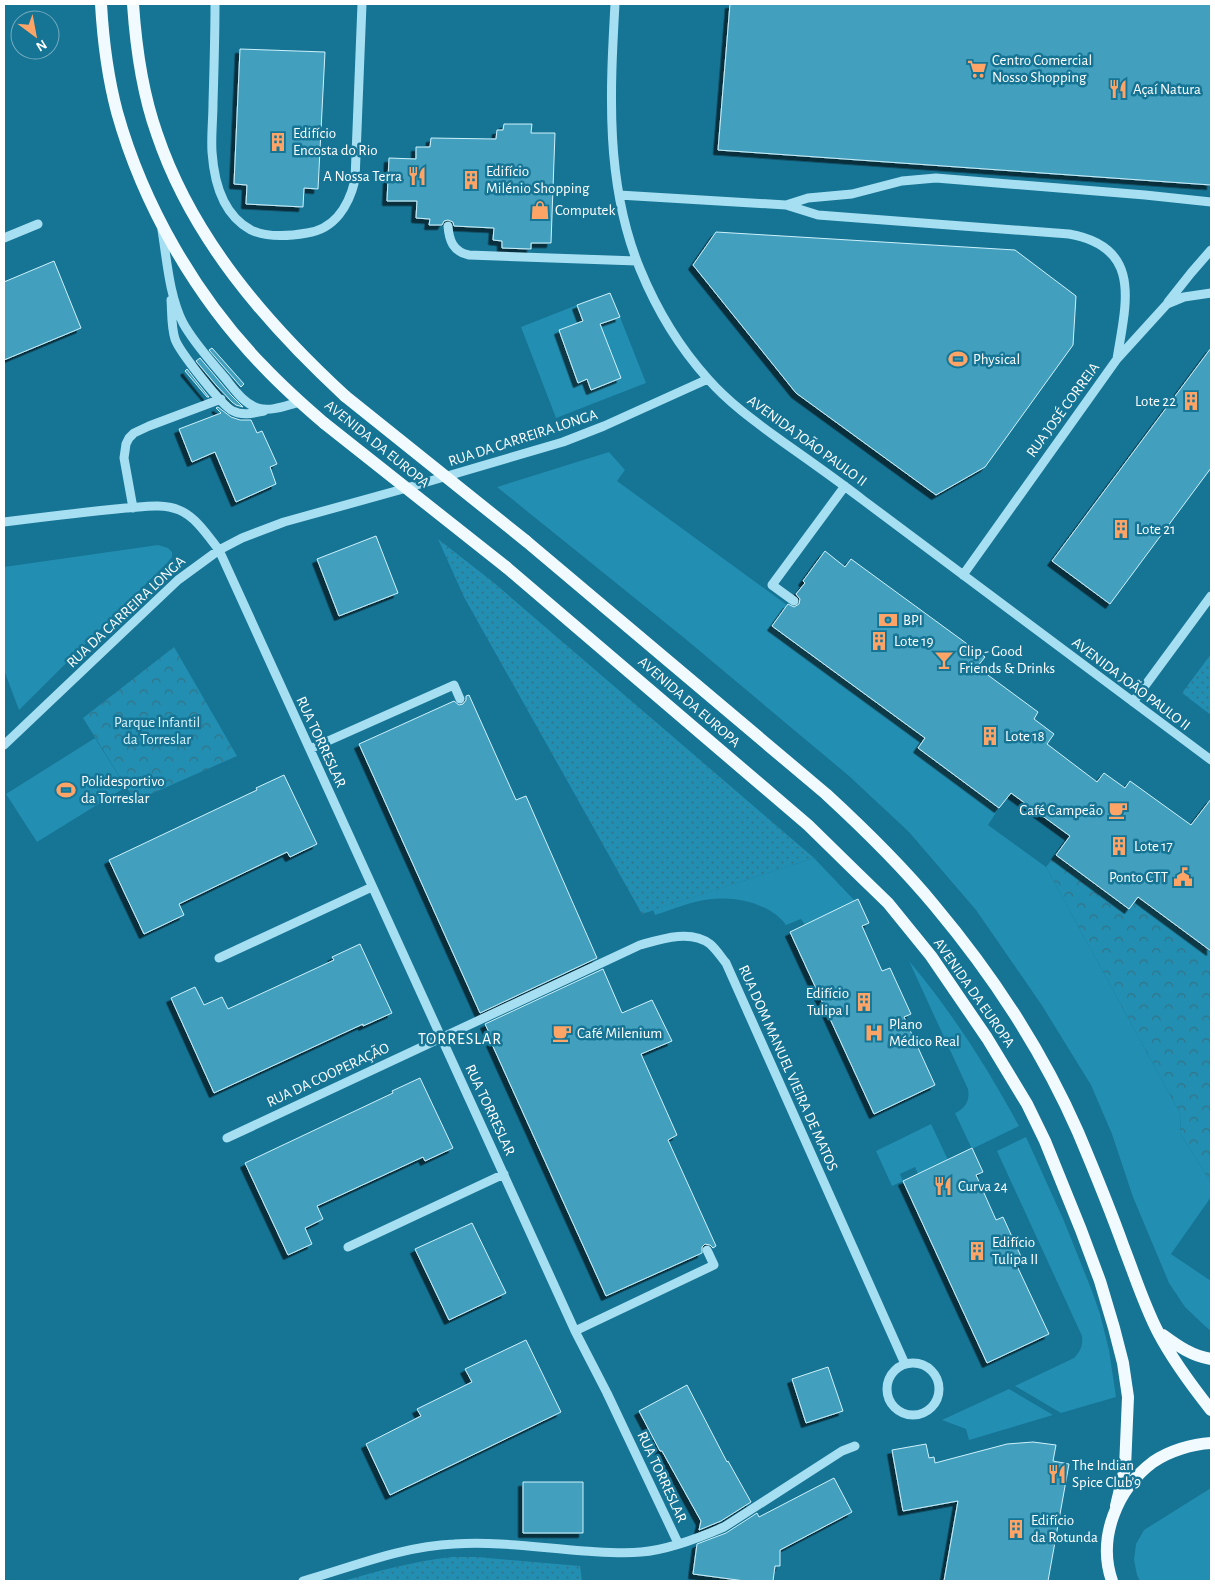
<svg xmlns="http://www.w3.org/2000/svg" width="1215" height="1585" viewBox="0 0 1215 1585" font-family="'Alegreya Sans',sans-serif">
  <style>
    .grass { fill: url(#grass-dots) }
    .park { fill: url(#park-crowns) }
    .garden { fill: #228eb1 }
    .building { fill: #43a0be; stroke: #cdf1fc; filter: url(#shadow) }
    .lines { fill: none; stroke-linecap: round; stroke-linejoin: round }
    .minor { stroke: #a6dff1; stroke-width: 9 }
    .major { stroke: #f1fbff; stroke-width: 12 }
    .major-bridge { stroke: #f1fbff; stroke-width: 12 }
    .labels { text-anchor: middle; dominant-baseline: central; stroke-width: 5; stroke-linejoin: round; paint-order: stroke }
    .poi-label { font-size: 15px; fill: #fff; stroke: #167495; text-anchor: start }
    .street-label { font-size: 15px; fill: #fff; stroke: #167495 }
    .park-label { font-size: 15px; fill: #d4f3fc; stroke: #167495 }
    .neighbourhood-label { font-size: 16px; letter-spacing: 1px; fill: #fff; stroke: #167495 }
  </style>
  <defs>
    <pattern id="grass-dots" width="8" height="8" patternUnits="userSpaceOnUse" patternTransform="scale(1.25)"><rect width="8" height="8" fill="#228eb1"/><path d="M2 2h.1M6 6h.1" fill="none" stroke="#337489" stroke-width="1.8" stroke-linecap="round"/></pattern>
    <pattern id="park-crowns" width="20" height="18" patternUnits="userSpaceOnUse" patternTransform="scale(1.25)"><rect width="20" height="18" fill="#228eb1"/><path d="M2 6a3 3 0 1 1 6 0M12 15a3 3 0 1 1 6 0" fill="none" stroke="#337489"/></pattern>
    <filter id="shadow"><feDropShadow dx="-4.5" dy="4.5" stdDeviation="0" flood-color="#0009"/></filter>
  </defs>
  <rect width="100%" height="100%" fill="#167495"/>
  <path class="grass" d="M438 539 493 582 814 858 642 914 464 597Z
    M1211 654V715L1182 693Z
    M452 1557H477L580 1566 582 1581H343C379 1571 414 1561 452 1557Z"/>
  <path class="park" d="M174 647 237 756 135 801 83 718Z
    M1056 855 1129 909 1138 897 1211 951V1183L1180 1133 1181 1115 1046 867Z"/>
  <path class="garden" d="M577 305 602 310 607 322 620 317 646 383 556 418 521 327Z
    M609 452 625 470 617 481 787 605 772 626 925 738 918 748 999 808 988 825 1046 867 1181 1115 1180 1133 1211 1183V1197L1171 1254 1211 1281V1331L1206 1327 1185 1307 1169 1283 1133 1197 1112 1134 1091 1085 1041 1004 976 910 909 832 849 776 683 637 497 487Z
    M158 545 168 548 172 552V557L168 562 19 710 4 670V567Z
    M95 738 126 787 37 842 6 794Z
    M814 858 855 901 805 925 801 919 786 925C771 904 737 896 712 899 692 901 674 909 655 915L653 910Z
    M909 961C952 1012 987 1067 1019 1126L972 1149 955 1113C966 1108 970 1100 968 1089Z
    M931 1124 948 1160 918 1174 915 1167 900 1174 903 1181 892 1186 876 1151Z
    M1026 1137 1064 1221 1092 1291 1100 1314 1109 1350 1116 1397 1061 1413 1015 1386 1074 1358C1081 1351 1083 1345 1082 1336L997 1151Z
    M1009 1389 1053 1415 969 1440 966 1429 942 1420Z
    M1211 1488V1581H1140L1137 1575 1134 1560 1136 1544 1144 1530Z"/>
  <path class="building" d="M730 4H1211V185L718 150Z
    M240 49 325 52 318 189 304 188 303 207 246 204 247 185 234 184Z
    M504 124H532L531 133H555L551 243H531V249L502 248V241L493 240 494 228 454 226 453 222 448 220 444 221 442 225H429L430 219 416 218 417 201H387L389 158 416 159V147H430L431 138 496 139 497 130H503Z
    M716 232 1015 250 1076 296 1073 345 985 467 936 495 796 393 693 265Z
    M54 261 81 328 4 360V282Z
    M610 293 620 317 600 324 621 378 591 390 587 379 578 383 559 330 583 321 577 305Z
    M212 348 244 384 241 387 209 350Z
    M1211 348V468L1110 604 1052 561Z
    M200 358 231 395 243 407 236 405 232 402 216 385 196 361Z
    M187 369 197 382 209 397H207L185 371Z
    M218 407 231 417 240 420H251L257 433 262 431 277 464 270 467 276 484 236 502 215 452 192 462 179 429 221 413 216 408Z
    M376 536 398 593 339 616 317 559Z
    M825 551 845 567 851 559 985 657 977 667 1038 712 1034 719 1054 734 1047 744 1097 782 1104 773 1125 788 1130 781 1191 825 1211 799V951L1138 897 1129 909 1056 855 1070 836 1011 793 999 808 918 748 925 738 772 626 788 604 794 607 799 604 800 599 796 594 805 583 803 581Z
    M469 695 516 800 526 796 597 958 480 1013 359 744 454 701 459 705 463 704 466 700V696Z
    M284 775 317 844 290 857 287 852 179 904 184 915 144 934 109 860 257 790 256 788Z
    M858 899 869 923 862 926 882 971 890 968 911 1014 904 1017 935 1085 874 1114 790 932Z
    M360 944 392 1013 363 1026V1024L214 1093 171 998 195 987 204 1005 222 997 228 1009 334 960 332 957Z
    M603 969 622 1013 652 1000 672 1041 641 1054 677 1135 668 1140 716 1246 713 1248 710 1245 705 1244 702 1247V1253L606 1296 491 1042 493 1041 485 1024Z
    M420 1078 453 1148 425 1161 423 1157 317 1206 323 1219 305 1228 312 1244 288 1255 245 1163 393 1093 392 1091Z
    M972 1148 983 1172 976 1175 996 1220 1003 1217 1024 1263 1017 1266 1049 1334 987 1363 903 1181Z
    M472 1223 506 1293 449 1320 415 1249Z
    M526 1340 561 1412 390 1495 366 1444 421 1416 417 1409 472 1382 465 1369Z
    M828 1367 843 1411 806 1423 792 1379Z
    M687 1385 727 1462 728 1461 751 1502 721 1521 699 1530 701 1521 662 1451H660L639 1411Z
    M1033 1442 1056 1445 1053 1461 1069 1464 1048 1581H944L958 1501 903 1511 892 1450 926 1444 929 1458 934 1457 935 1463 1007 1444Z
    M834 1478 852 1512 780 1550V1566H775L773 1581H745L693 1574 697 1544 726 1533 757 1513 759 1517Z
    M523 1482H583V1533H523Z"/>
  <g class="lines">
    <path class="minor" d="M215 4C215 37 214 70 213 103 213 119 211 136 212 152 214 181 223 215 251 230 268 238 290 236 307 233 335 229 349 205 355 180L362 4
      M615 4C610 93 605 184 640 269 656 308 680 348 708 379 730 404 757 423 783 442 810 461 837 480 863 500 979 587 1095 674 1211 760
      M619 195 786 205 818 215 1069 234C1143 247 1126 303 1117 359
      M786 205 808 198 852 194 902 181 936 178 1145 195 1211 202
      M448 226C449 240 453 252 469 255L637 261
      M162 230C167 260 169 295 183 323 194 343 210 360 225 378 234 389 244 404 258 408 272 412 287 405 300 402
      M4 238 38 224
      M171 300C172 313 171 326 175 339 179 351 222 406 233 411 243 416 254 413 264 411
      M1168 302 1191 273 1211 250
      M133 508 124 458 126 444 129 438 134 433 149 426 221 399
      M4 522C44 517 85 512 126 508 142 507 163 503 179 510 196 517 208 536 219 550L575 1331 607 1393 678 1543
      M963 575 1117 359 1167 304 1184 297 1211 293
      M794 601 772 585 845 486
      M1133 702 1211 596
      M4 745 178 580 219 550 242 538 284 522 403 489 563 442 604 426 708 379
      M310 749 454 685 460 699
      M219 958 372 887
      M227 1138 640 945C661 939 691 929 710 944 716 949 721 957 726 963L905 1364
      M348 1247 504 1174
      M575 1331 714 1265 707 1250
      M887 1389a26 26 0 1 1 52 0a26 26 0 1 1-52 0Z
      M303 1581C352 1567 403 1546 454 1544 497 1541 541 1548 584 1551 603 1552 622 1554 641 1552 666 1550 701 1537 724 1527L842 1451 855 1446"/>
    <path class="major" d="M101 4C103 39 108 78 117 112 143 205 196 297 263 366 282 386 303 405 324 423
      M133 4C136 48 142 92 157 134 192 238 266 323 345 396
      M526 541 826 794C864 829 901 865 934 905 991 973 1042 1050 1078 1132 1094 1170 1110 1209 1124 1248 1135 1276 1144 1305 1158 1332 1172 1359 1192 1386 1211 1410
      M506 567 808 825 856 872 888 903 931 956 987 1038 1027 1104 1045 1141 1081 1230 1100 1281 1114 1328 1123 1363 1128 1397 1125 1468 1116 1506
      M1163 1335C1178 1346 1192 1356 1211 1359
      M1112 1581C1097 1538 1117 1489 1153 1462 1169 1451 1192 1444 1211 1443"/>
    <path class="major-bridge" d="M345 396 526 541
      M324 423 506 567"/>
  </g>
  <defs>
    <g id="supermarket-bare" transform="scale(1.5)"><path d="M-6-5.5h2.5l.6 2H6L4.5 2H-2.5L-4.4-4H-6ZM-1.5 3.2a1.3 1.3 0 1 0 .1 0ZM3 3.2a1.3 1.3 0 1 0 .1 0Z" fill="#ffa467" stroke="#167495" stroke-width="2.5" paint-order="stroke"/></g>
    <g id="restaurant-bare" transform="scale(1.5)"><path d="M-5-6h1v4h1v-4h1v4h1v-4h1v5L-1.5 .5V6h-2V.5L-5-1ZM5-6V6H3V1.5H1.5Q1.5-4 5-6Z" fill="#ffa467" stroke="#167495" stroke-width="2.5" paint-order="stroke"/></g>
    <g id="building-bare" transform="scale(1.5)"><path d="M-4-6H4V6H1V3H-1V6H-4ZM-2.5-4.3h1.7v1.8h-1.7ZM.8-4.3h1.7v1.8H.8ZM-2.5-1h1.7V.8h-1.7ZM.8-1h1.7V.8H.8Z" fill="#ffa467" stroke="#167495" stroke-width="2.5" paint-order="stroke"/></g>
    <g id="shop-bare" transform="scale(1.5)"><path d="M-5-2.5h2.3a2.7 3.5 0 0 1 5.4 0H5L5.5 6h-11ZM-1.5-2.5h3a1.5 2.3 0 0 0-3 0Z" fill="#ffa467" stroke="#167495" stroke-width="2.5" paint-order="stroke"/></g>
    <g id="stadium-bare" transform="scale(1.5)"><path d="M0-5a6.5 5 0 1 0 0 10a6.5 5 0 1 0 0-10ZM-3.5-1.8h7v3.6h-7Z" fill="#ffa467" stroke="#167495" stroke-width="2.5" paint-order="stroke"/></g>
    <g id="bank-bare" transform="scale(1.5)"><path d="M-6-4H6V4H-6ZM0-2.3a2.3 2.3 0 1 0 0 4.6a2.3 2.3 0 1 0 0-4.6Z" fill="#ffa467" stroke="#167495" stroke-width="2.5" paint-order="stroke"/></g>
    <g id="bar-bare" transform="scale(1.5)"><path d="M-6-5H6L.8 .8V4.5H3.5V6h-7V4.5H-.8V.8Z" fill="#ffa467" stroke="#167495" stroke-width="2.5" paint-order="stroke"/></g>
    <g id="cafe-bare" transform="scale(1.5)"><path d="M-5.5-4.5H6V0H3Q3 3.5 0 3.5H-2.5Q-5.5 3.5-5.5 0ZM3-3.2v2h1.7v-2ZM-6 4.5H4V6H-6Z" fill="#ffa467" stroke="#167495" stroke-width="2.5" paint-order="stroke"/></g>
    <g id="civic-bare" transform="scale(1.5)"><path d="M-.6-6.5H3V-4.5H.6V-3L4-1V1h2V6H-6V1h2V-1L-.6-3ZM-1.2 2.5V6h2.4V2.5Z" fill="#ffa467" stroke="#167495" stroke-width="2.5" paint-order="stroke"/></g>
    <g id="hospital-bare" transform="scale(1.5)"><path d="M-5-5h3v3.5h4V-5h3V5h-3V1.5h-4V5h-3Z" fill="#ffa467" stroke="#167495" stroke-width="2.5" paint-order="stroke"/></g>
  </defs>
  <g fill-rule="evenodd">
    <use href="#supermarket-bare" x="977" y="69"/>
    <use href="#restaurant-bare" x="1118" y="89"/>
    <use href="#building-bare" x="278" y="142"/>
    <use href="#restaurant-bare" x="417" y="176"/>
    <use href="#building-bare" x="471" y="180"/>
    <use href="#shop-bare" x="540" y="210"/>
    <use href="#stadium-bare" x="958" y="359"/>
    <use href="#building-bare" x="1191" y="401"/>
    <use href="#building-bare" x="1121" y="529"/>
    <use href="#bank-bare" x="888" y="620"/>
    <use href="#building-bare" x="879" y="641"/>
    <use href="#bar-bare" x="944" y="660"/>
    <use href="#building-bare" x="990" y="736"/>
    <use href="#stadium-bare" x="66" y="790"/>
    <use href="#cafe-bare" x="1118" y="810"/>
    <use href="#building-bare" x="1119" y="846"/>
    <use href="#civic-bare" x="1183" y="877"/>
    <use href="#building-bare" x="864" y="1002"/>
    <use href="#cafe-bare" x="562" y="1033"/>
    <use href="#hospital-bare" x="874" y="1033"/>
    <use href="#restaurant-bare" x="943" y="1186"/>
    <use href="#building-bare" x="977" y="1251"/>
    <use href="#restaurant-bare" x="1057" y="1474"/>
    <use href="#building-bare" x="1016" y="1529"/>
  </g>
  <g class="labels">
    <g class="poi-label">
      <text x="992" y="60">Centro Comercial<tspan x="992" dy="17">Nosso Shopping</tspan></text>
      <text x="1133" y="89">Açaí Natura</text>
      <text x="293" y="133">Edifício<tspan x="293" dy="17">Encosta do Rio</tspan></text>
      <text x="486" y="171">Edifício<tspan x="486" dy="17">Milénio Shopping</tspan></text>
      <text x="402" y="176" text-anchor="end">A Nossa Terra</text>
      <text x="555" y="210">Computek</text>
      <text x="973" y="359">Physical</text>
      <text x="1176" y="401" text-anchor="end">Lote 22</text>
      <text x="1136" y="529">Lote 21</text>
      <text x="903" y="620">BPI</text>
      <text x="894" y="641">Lote 19</text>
      <text x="959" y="651">Clip - Good<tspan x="959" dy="17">Friends &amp; Drinks</tspan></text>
      <text x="1005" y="736">Lote 18</text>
      <text x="81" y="781">Polidesportivo<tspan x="81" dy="17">da Torreslar</tspan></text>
      <text x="1103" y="810" text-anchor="end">Café Campeão</text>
      <text x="1134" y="846">Lote 17</text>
      <text x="1168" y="877" text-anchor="end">Ponto CTT</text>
      <text x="849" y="993" text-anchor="end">Edifício<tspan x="849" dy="17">Tulipa I</tspan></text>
      <text x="889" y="1024">Plano<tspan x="889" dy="17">Médico Real</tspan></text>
      <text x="577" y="1033">Café Milenium</text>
      <text x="958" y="1186">Curva 24</text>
      <text x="992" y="1242">Edifício<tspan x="992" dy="17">Tulipa II</tspan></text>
      <text x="1072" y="1465">The Indian<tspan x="1072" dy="17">Spice Club’9</tspan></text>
      <text x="1031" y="1520">Edifício<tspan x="1031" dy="17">da Rotunda</tspan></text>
    </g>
    <g class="street-label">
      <text transform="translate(1063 410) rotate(-54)">RUA JOSÉ CORREIA</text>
      <text transform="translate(523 438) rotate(-18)">RUA DA CARREIRA LONGA</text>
      <text transform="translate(807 441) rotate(36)">AVENIDA JOÃO PAULO II</text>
      <text transform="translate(377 444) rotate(39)">AVENIDA DA EUROPA</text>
      <text transform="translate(126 612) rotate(-43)">RUA DA CARREIRA LONGA</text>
      <text transform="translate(1131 684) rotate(37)">AVENIDA JOÃO PAULO II</text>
      <text transform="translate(689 702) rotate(41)">AVENIDA DA EUROPA</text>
      <text transform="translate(321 742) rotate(65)">RUA TORRESLAR</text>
      <text transform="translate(974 993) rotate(55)">AVENIDA DA EUROPA</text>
      <text transform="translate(788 1068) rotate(66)">RUA DOM MANUEL VIEIRA DE MATOS</text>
      <text transform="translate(328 1075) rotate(-25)">RUA DA COOPERAÇÃO</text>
      <text transform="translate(490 1110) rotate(65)">RUA TORRESLAR</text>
      <text transform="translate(662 1477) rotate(65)">RUA TORRESLAR</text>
    </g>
    <g class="park-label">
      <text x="157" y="722">Parque Infantil<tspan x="157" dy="17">da Torreslar</tspan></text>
    </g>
    <g class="neighbourhood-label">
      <text x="460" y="1039">TORRESLAR</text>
    </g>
  </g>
  <rect width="1215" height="1585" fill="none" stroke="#ffffff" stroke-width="10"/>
  <g transform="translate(35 35) rotate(148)"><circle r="24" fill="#167495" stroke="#73acbf"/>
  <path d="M0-4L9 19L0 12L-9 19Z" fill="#ffa467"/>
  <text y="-8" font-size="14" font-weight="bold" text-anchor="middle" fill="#ffffff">N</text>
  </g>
</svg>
